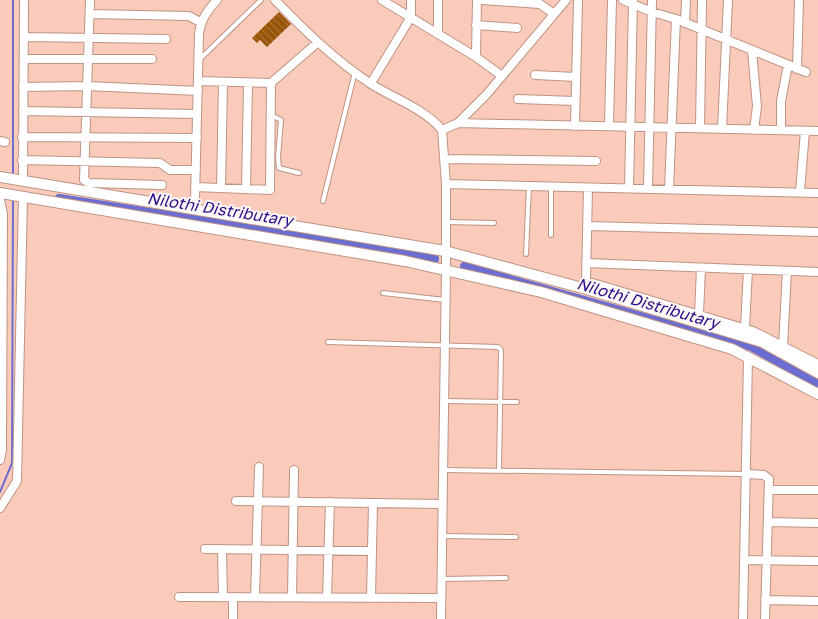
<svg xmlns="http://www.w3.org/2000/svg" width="818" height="619" viewBox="0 0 818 619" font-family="'Golos Text',sans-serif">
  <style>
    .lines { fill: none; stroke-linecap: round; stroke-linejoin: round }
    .stream { stroke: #6b6dd1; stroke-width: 2 }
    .canal { stroke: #6b6dd1; stroke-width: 8 }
    .building { fill: url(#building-back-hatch) }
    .service-casing { stroke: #bf9383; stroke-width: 6 }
    .minor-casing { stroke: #bf9383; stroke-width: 10 }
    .tertiary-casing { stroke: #bf9383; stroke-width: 12 }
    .service { stroke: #fff; stroke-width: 4 }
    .minor { stroke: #fff; stroke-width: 8 }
    .tertiary { stroke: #fff; stroke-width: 10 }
    .labels { text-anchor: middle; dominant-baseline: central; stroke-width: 4; stroke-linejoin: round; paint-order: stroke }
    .water-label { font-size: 16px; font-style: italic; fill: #2b0d8a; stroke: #fcf7f5 }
  </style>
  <defs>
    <pattern id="building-back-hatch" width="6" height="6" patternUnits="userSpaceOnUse" patternTransform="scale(1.25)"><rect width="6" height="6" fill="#995404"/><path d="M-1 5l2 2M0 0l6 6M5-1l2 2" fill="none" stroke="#a47239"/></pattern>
  </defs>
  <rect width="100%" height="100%" fill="#facbbb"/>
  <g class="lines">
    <path class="stream" d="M13 0V177
      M0 492 12 463 13 199"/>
    <path class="canal" d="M59 198 397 250 435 259
      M464 266 751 347 818 384"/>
  </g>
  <path class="building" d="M279 12 291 24 267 47 260 40 257 43 252 38Z"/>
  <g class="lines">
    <g class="service-casing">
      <path id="service" d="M200 59 261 0
        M271 115 281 120 278 157 279 168 299 173
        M551 187V235
        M323 201 355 72
        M446 222 494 223
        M526 254 529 186
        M383 293 445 300
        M328 342 498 347 501 350 499 471
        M444 401 517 402
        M442 470 745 474
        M442 536 516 537
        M441 579 506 578"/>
    </g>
    <g class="minor-casing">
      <path id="minor" d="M90 0 84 180 89 183 162 185
        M275 0C305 31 335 60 371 84 393 98 425 109 442 130L446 184V269L441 619
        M382 0 476 57 502 76
        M482 0 540 4 554 14
        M623 0 652 12 676 19 806 72
        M90 14 189 16 200 22
        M685 23 686 0
        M476 25 517 28
        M438 34V0
        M24 37 166 39
        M752 51 757 106 754 130
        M476 57 477 0
        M24 59H152
        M797 69 799 0
        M535 75 576 77
        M198 81 271 83
        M371 83 411 17V0
        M23 87 87 86 198 91
        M518 99 575 101
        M23 111 197 114
        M458 123 487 94 566 0
        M575 126 578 0
        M609 126 612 0
        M700 128 702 0
        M722 129 728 0
        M442 130 458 123 818 131
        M781 130V101L788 65
        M22 137 197 138
        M0 141 5 142
        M445 159 596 161
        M22 160 160 163 170 170H196
        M23 180 24 0
        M446 184 818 193
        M195 187 270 190 271 83 317 43
        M221 188 223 83
        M588 188 586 281 753 331 818 364
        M629 188 633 0
        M246 189 248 84
        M648 189 652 0
        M669 189 676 19
        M800 192 805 131
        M195 199 199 34C201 19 207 11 217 0
        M0 200 3 214 2 450 0 460
        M587 226 818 232
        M586 263 818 272
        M699 314 701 268
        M745 328 748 270
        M783 346 787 271
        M747 474 764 475 769 479 765 619
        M769 490H818
        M236 501 442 504
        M0 508 17 481 23 196
        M768 522 818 523
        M205 549 372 551
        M222 549 223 597
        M744 560 818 561
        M179 597 441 598
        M255 597 259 467
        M292 597 294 470
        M327 598 330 502
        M371 598 373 503
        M765 600 818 601
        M233 619V597
        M743 619 748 357"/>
    </g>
    <g class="tertiary-casing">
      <path id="tertiary" d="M0 177 445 251 586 289 762 342 818 373
        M0 193 405 261 541 292 732 349 818 394"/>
    </g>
    <use href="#service" class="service"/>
    <use href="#minor" class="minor"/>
    <use href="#tertiary" class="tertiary"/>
  </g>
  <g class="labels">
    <g class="water-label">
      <text transform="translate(220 209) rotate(9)">Nilothi Distributary</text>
      <text transform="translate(648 303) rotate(16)">Nilothi Distributary</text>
    </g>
  </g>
</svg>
